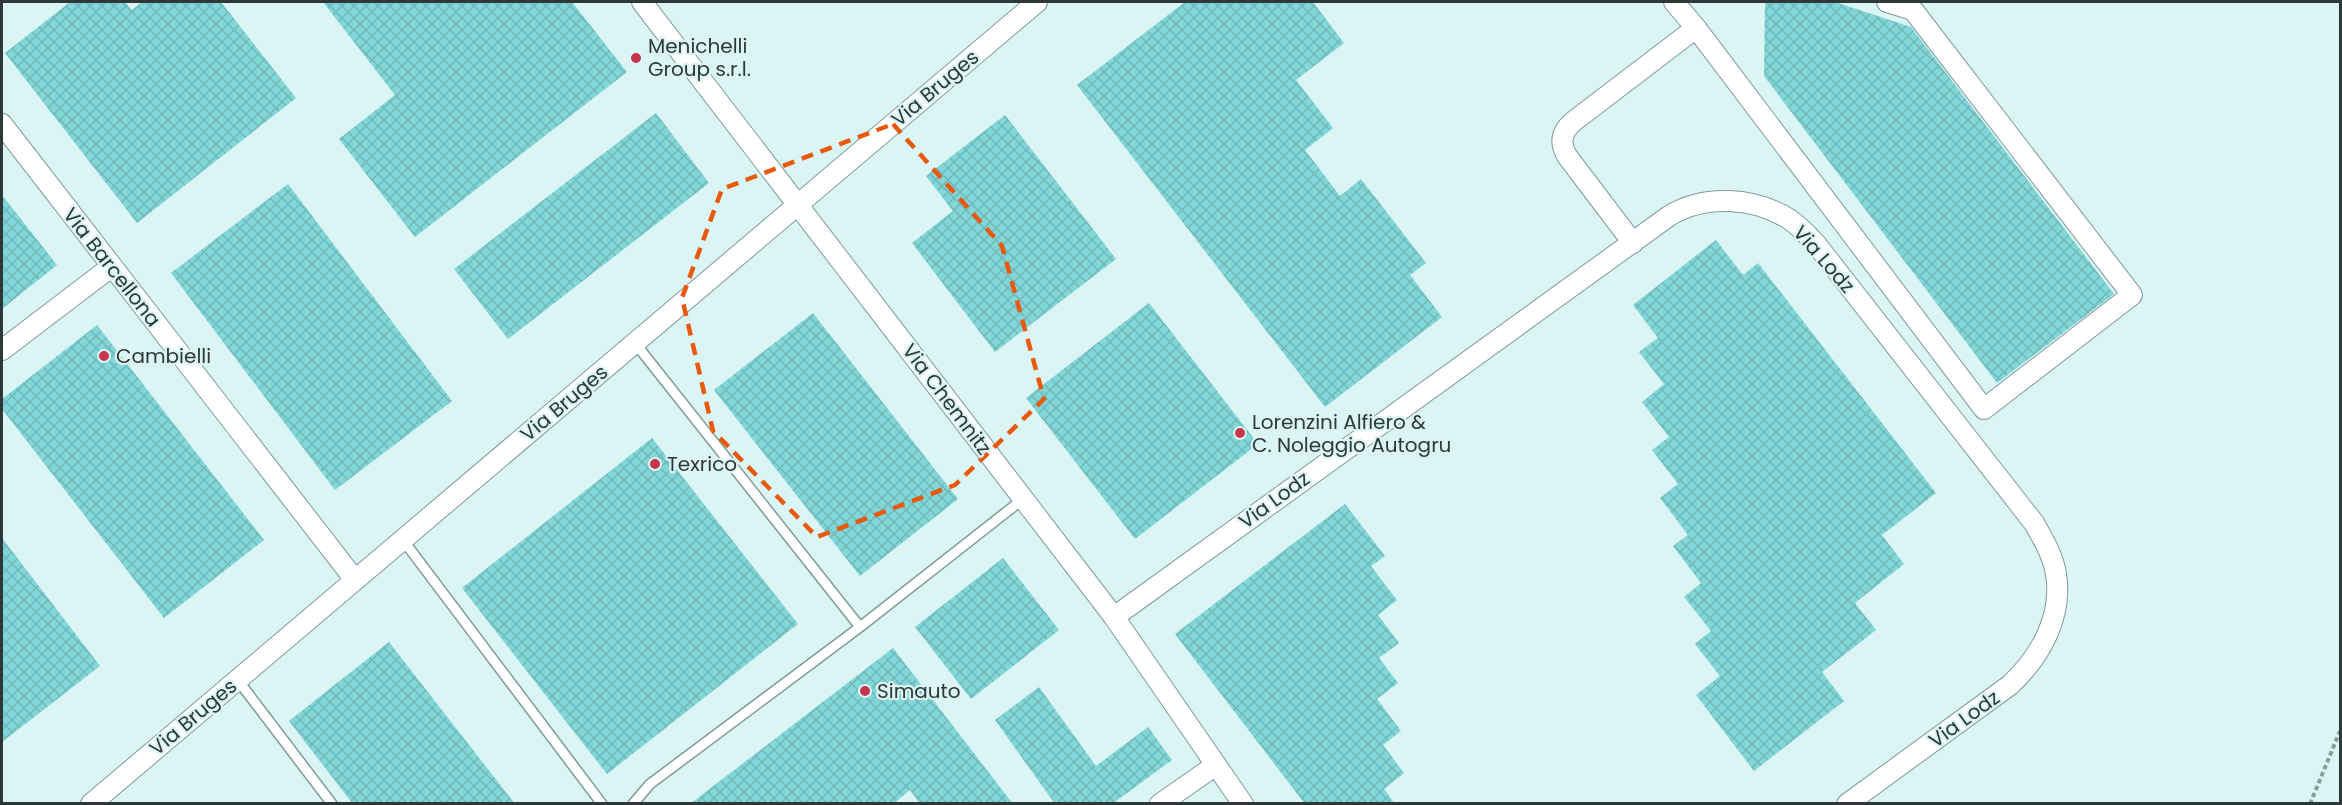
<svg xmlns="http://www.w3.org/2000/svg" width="2342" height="805" viewBox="0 0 2342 805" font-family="Poppins,sans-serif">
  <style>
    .building { fill: url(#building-cross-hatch) }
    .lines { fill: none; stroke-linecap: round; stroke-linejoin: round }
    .service-casing { stroke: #819a9a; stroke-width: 12 }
    .minor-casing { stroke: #819a9a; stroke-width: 22 }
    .path { stroke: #899c9c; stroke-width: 4; stroke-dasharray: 4.5 3; stroke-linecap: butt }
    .service { stroke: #fff; stroke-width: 9 }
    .minor { stroke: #fff; stroke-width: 20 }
    .marked { fill: none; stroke: #e8590c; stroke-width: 4.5; stroke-dasharray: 12 8; stroke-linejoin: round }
    .poi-dot { fill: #c5354d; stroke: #dbf5f5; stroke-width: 2 }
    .labels { text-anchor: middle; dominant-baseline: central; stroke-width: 4.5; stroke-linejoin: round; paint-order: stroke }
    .poi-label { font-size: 20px; fill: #2e3838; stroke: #dbf5f5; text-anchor: start }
    .street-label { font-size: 20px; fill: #2e3838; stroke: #dbf5f5 }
  </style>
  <defs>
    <pattern id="building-cross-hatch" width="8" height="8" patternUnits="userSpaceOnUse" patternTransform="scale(1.5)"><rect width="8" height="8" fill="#81d6d7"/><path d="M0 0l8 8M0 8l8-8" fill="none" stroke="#70b8b9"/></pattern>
  </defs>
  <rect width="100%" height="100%" fill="#dbf5f5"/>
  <path class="building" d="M70 2H125L132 10 142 2H221L296 98 137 223 5 53Z
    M323 2H572L627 72 415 237 339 139 395 95Z
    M1185 2H1313L1344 43 1296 80 1333 128 1305 150 1340 196 1361 179 1426 263 1410 275 1442 317 1325 407 1077 85Z
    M1765 2H1835L1911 27 2114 294 1997 383 1764 76Z
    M656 113 709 183 508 339 454 269Z
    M1005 115 1116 259 995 352 912 243 953 211 926 176Z
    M288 184 452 401 335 490 171 273Z
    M2 195 57 265 2 309Z
    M1716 240 1743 275 1758 263 1936 493 1882 535 1904 564 1855 603 1876 630 1822 672 1844 701 1754 771 1696 695 1720 676 1695 644 1711 631 1684 597 1701 583 1673 546 1688 535 1660 498 1678 484 1652 450 1669 437 1642 402 1664 384 1639 352 1658 338 1633 305Z
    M1149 303 1258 444 1135 539 1026 398Z
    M813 313 958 499 860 576 714 390Z
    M97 325 264 540 164 618 2 409V399Z
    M652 438 798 624 607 774 462 588Z
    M1345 504 1385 556 1371 566 1397 600 1378 615 1399 643 1379 658 1398 683 1377 699 1401 731 1383 745 1404 773 1384 789 1395 804H1305L1175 634Z
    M2 538 100 666 2 742Z
    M1003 558 1059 630 971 699 915 627Z
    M389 642 515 804H353L289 721Z
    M893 648 1013 804H920L910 790 893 804H690Z
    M1039 687 1096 766 1148 727 1172 760 1112 804H1055L995 720Z"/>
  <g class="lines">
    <g class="service-casing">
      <path id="service" d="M635 343 860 627
        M403 540 602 804
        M237 679 332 804
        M633 804 650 784 860 627 1023 499"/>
    </g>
    <g class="minor-casing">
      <path id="minor" d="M642 2 1114 617 1243 804
        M1696 28 1984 409 2132 295 1913 10 1887 2
        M2 124 355 580
        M1633 243 1567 156C1559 142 1562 131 1574 121L1696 28 1674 2
        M2 350 111 267
        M1114 617 1669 216C1704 194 1754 197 1789 219 1799 226 1808 235 1816 244L2034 523C2043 539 2053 555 2056 574 2063 617 2040 657 2010 685L1847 804
        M91 804 1037 2
        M1160 804 1216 765"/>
    </g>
    <path class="path" d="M2310 804 2340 731"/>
    <use href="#service" class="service"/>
    <use href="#minor" class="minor"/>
  </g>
  <path class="marked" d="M893 124 1002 246 1044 399 955 485 817 537 713 431 682 298 722 189Z"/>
  <g class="poi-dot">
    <circle cx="636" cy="58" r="6"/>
    <circle cx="104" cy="356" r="6"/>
    <circle cx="1240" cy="433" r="6"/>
    <circle cx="655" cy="464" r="6"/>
    <circle cx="865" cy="691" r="6"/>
  </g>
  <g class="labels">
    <g class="poi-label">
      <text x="648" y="46">Menichelli<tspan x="648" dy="23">Group s.r.l.</tspan></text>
      <text x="116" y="356">Cambielli</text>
      <text x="1252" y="422">Lorenzini Alfiero &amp;<tspan x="1252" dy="23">C. Noleggio Autogru</tspan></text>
      <text x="667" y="464">Texrico</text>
      <text x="877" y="691">Simauto</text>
    </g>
    <g class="street-label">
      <text transform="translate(935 88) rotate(-40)">Via Bruges</text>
      <text transform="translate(1824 259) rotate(49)">Via Lodz</text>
      <text transform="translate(112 267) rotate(52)">Via Barcellona</text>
      <text transform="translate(947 399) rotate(53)">Via Chemnitz</text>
      <text transform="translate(564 403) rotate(-40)">Via Bruges</text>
      <text transform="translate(1274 500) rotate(-36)">Via Lodz</text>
      <text transform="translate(193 717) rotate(-40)">Via Bruges</text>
      <text transform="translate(1964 719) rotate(-36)">Via Lodz</text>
    </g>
  </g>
  <rect width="2342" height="805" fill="none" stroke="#2e3838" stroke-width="6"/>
</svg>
